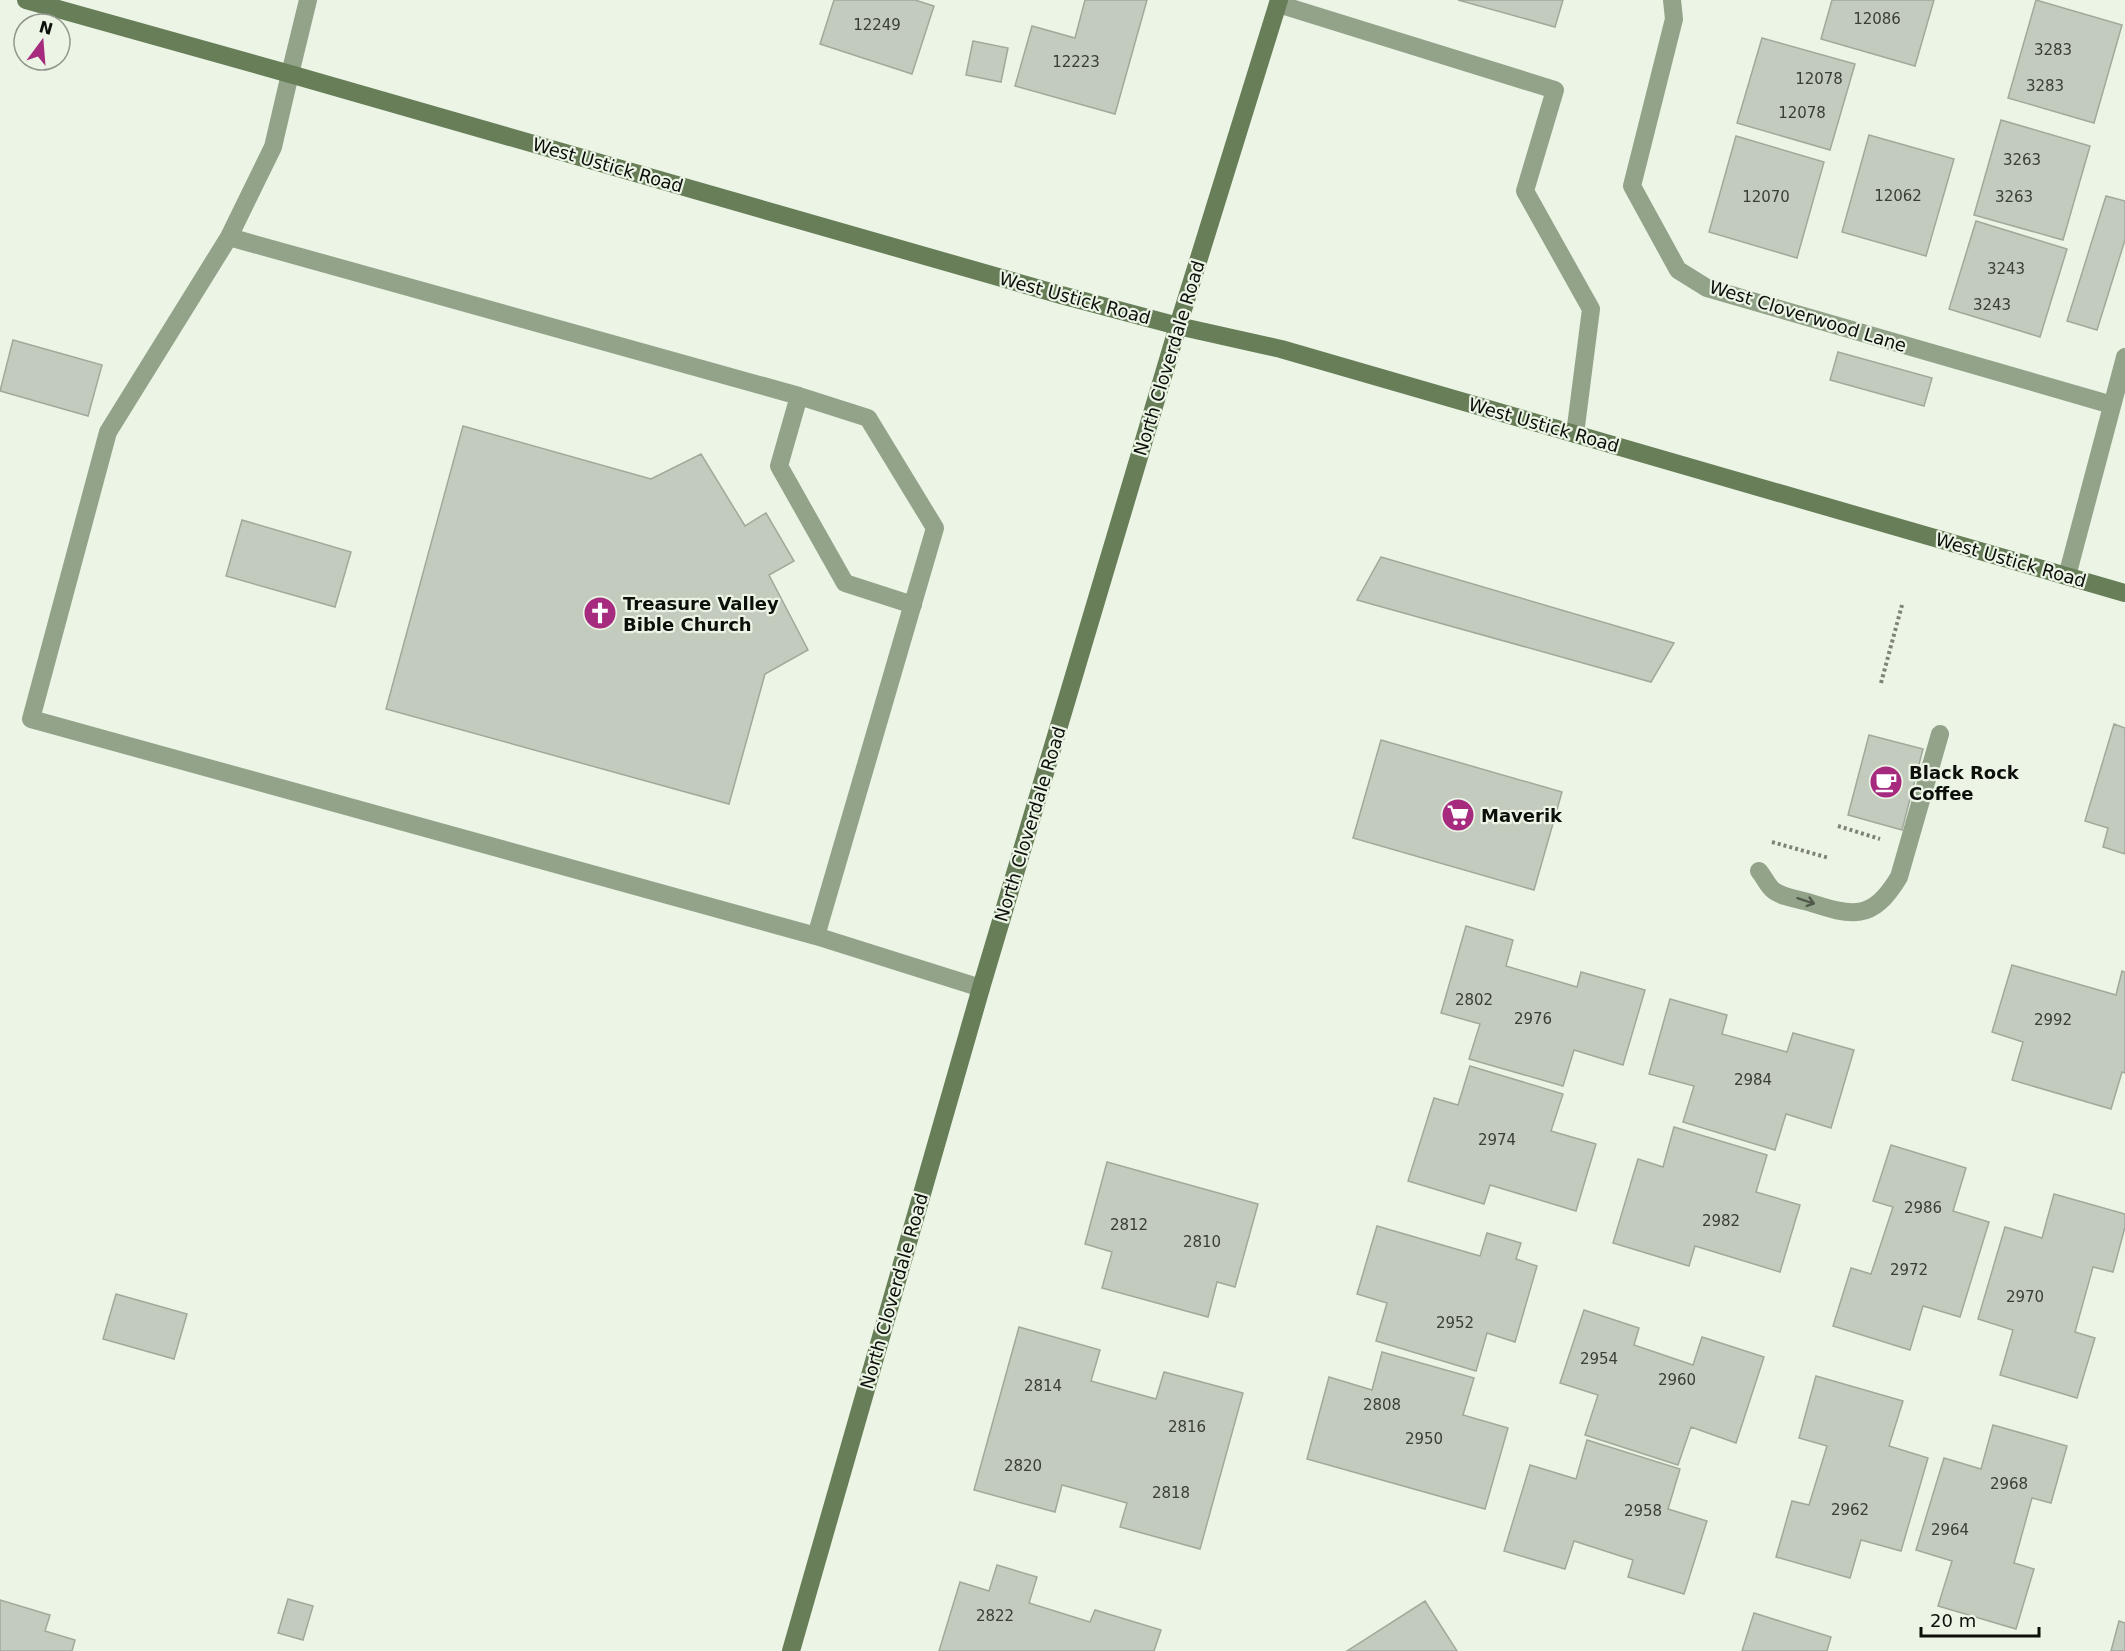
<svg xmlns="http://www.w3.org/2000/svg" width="2125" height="1651" viewBox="0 0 2125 1651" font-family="'DejaVu Sans',sans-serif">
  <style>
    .building { fill: #c2cbbd; stroke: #a1a99c; stroke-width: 1.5 }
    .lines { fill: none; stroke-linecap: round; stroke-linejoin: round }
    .path { stroke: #7d8379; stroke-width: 4; stroke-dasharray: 3 3; stroke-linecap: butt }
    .lane { stroke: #93a389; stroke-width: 18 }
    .street { stroke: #93a389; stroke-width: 18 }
    .secondary { stroke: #677e58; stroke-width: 18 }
    .oneway { stroke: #50594a }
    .labels { text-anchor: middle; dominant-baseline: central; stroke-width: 4.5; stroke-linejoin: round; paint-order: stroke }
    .number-label { font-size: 15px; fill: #3a3e37 }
    .street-label { font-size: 18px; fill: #0c0f0a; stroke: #ebf4e5 }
    .poi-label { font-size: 18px; font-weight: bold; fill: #0c0f0a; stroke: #ebf4e5; text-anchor: start }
  </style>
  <rect width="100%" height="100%" fill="#ebf4e5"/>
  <path class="building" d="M834 0H915L934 6 912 74 820 44Z
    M1085 0H1147L1115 114 1015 86 1032 26 1075 38Z
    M1458 0H1563L1555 27Z
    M1832 0H1934L1915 66 1821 39Z
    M2036 0 2122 25 2094 123 2008 98Z
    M1762 38 1855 64 1830 150 1737 123Z
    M973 41 1008 48 1001 82 966 75Z
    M2001 120 2090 146 2063 240 1974 215Z
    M1869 135 1954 159 1926 256 1842 232Z
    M1736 136 1824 162 1797 258 1709 232Z
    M2106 196 2125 201V240L2097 330 2067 321Z
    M1976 221 2067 249 2040 337 1949 309Z
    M13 340 102 365 88 416 0 391Z
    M1838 352 1932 378 1924 406 1830 380Z
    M463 426 651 479 701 454 745 526 766 513 794 561 769 575 808 650 765 674 729 804 386 709Z
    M242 520 351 552 335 607 226 576Z
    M1381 557 1674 643 1651 682 1357 600Z
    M2114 724 2125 728V854L2103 847 2108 828 2085 821Z
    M1869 735 1923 749 1902 830 1848 815Z
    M1381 740 1562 792 1534 890 1353 838Z
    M1466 926 1513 940 1506 966 1577 987 1581 972 1645 990 1623 1065 1574 1050 1563 1086 1469 1059 1480 1024 1441 1013Z
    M2012 965 2116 995 2122 971 2125 972V1073L2122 1072 2111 1109 2012 1080 2023 1042 1992 1032Z
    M1670 999 1727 1015 1722 1034 1787 1052 1793 1033 1854 1050 1831 1128 1786 1114 1775 1150 1683 1122 1694 1086 1649 1074Z
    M1470 1066 1563 1094 1551 1131 1596 1144 1576 1211 1490 1185 1484 1204 1408 1181 1434 1098 1458 1105Z
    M1674 1127 1767 1155 1756 1192 1800 1205 1780 1272 1695 1246 1689 1266 1613 1243 1638 1159 1663 1167Z
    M1891 1145 1966 1168 1953 1211 1989 1222 1960 1317 1923 1306 1910 1350 1833 1326 1851 1268 1871 1274 1893 1207 1873 1201Z
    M1107 1162 1258 1204 1235 1287 1217 1282 1208 1317 1102 1288 1112 1252 1085 1244Z
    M2054 1194 2125 1214V1227L2113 1272 2093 1267 2075 1332 2095 1338 2077 1398 2000 1375 2013 1330 1978 1319 2005 1227 2042 1238Z
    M1377 1226 1480 1256 1487 1233 1521 1243 1516 1259 1537 1266 1515 1342 1487 1333 1476 1371 1376 1341 1387 1303 1357 1294Z
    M116 1294 187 1314 174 1359 103 1339Z
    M1584 1310 1639 1328 1634 1345 1693 1365 1702 1337 1764 1357 1736 1443 1691 1427 1678 1465 1585 1435 1598 1395 1560 1383Z
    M1019 1327 1100 1350 1091 1381 1156 1399 1164 1372 1243 1393 1200 1549 1120 1527 1127 1503 1062 1485 1055 1512 974 1490Z
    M1382 1352 1474 1378 1463 1415 1508 1428 1485 1509 1307 1459 1329 1377 1372 1390Z
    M1816 1376 1903 1401 1889 1446 1928 1458 1901 1551 1861 1540 1850 1578 1776 1557 1792 1501 1809 1505 1827 1446 1799 1438Z
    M1993 1425 2067 1446 2051 1503 2032 1498 2014 1563 2034 1569 2016 1629 1938 1606 1952 1561 1916 1550 1944 1458 1981 1469Z
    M1587 1440 1680 1469 1668 1509 1707 1521 1684 1594 1628 1577 1633 1560 1574 1541 1565 1569 1504 1551 1530 1465 1576 1479Z
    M997 1565 1037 1577 1029 1603 1090 1622 1095 1610 1161 1630 1154 1651H939L960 1582 989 1591Z
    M288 1599 313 1606 303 1640 278 1633Z
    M0 1600 50 1615 45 1631 75 1640 72 1651H0Z
    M1425 1601 1457 1651H1347Z
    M1754 1613 1831 1637 1827 1651H1742Z
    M2119 1621 2125 1623V1651H2111Z"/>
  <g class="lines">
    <path class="path" d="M1881 683 1902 605
      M1838 826 1880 839
      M1772 842 1829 858"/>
    <path class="lane" d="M1278 4 1555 90 1525 191 1591 309 1575 434
      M229 237 799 396 868 418 935 528 816 936 31 719 108 432 229 237 273 147 290 74
      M799 396 779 466 845 583 913 605
      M1759 871C1764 877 1768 886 1773 890 1781 897 1798 899 1808 902 1852 916 1872 922 1899 877L1940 734
      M816 936 981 988"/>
    <path class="street" d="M1672 0 1674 19 1632 186 1678 270 1707 288 2112 405
      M290 74 308 0
      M2067 576 2125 357"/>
    <path class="secondary" d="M26 0 290 74 1061 295 1178 326 1281 349 2125 593
      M791 1651 981 988 1178 326 1279 0"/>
  </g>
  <defs><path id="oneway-shaft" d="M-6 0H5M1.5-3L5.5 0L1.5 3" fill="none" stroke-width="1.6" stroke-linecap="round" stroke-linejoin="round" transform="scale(1.5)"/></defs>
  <use class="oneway" href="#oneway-shaft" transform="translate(1806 901) rotate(18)"/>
  <defs>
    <g id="church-disc" transform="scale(1.725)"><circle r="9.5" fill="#a62b7f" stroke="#ebf4e5"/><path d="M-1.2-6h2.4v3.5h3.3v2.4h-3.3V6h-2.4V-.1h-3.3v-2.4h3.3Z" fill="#fff"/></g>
    <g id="cafe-disc" transform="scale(1.725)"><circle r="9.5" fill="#a62b7f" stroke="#ebf4e5"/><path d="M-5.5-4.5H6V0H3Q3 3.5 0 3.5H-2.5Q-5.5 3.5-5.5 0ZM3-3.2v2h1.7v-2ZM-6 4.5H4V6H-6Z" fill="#fff"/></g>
    <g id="supermarket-disc" transform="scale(1.725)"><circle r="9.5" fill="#a62b7f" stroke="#ebf4e5"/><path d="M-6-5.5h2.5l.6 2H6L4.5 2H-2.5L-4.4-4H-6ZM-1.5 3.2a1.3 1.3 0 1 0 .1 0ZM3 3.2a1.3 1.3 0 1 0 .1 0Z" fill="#fff"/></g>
  </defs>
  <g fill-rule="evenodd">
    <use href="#church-disc" x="600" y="613"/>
    <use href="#cafe-disc" x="1886" y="782"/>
    <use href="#supermarket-disc" x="1458" y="815"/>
  </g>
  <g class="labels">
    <g class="number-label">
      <text x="1877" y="19">12086</text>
      <text x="877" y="25">12249</text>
      <text x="2053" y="50">3283</text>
      <text x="1076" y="62">12223</text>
      <text x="1819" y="79">12078</text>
      <text x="2045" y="86">3283</text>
      <text x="1802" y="113">12078</text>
      <text x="2022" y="160">3263</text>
      <text x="1898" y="196">12062</text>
      <text x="1766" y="197">12070</text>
      <text x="2014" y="197">3263</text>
      <text x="2006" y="269">3243</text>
      <text x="1992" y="305">3243</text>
      <text x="1474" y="1000">2802</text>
      <text x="1533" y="1019">2976</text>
      <text x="2053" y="1020">2992</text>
      <text x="1753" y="1080">2984</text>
      <text x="1497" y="1140">2974</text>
      <text x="1923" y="1208">2986</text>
      <text x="1721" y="1221">2982</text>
      <text x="1129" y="1225">2812</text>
      <text x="1202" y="1242">2810</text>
      <text x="1909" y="1270">2972</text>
      <text x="2025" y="1297">2970</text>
      <text x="1455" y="1323">2952</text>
      <text x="1599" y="1359">2954</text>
      <text x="1677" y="1380">2960</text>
      <text x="1043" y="1386">2814</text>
      <text x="1382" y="1405">2808</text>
      <text x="1187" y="1427">2816</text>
      <text x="1424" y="1439">2950</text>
      <text x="1023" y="1466">2820</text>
      <text x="2009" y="1484">2968</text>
      <text x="1171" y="1493">2818</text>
      <text x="1850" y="1510">2962</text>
      <text x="1643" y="1511">2958</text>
      <text x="1950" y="1530">2964</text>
      <text x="995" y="1616">2822</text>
    </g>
    <g class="street-label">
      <text transform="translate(608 165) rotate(16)">West Ustick Road</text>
      <text transform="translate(1075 298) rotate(15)">West Ustick Road</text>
      <text transform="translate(1808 316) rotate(17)">West Cloverwood Lane</text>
      <text transform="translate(1169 358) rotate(-73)">North Cloverdale Road</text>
      <text transform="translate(1544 425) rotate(16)">West Ustick Road</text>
      <text transform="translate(2011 560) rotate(16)">West Ustick Road</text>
      <text transform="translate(1030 824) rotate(-73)">North Cloverdale Road</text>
      <text transform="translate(894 1291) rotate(-74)">North Cloverdale Road</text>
    </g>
    <g class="poi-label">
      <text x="623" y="603">Treasure Valley<tspan x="623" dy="21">Bible Church</tspan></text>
      <text x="1909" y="772">Black Rock<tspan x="1909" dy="21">Coffee</tspan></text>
      <text x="1481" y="815">Maverik</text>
    </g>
  </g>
  <g transform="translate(42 42) rotate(16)"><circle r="28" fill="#ebf4e5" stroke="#92988d" stroke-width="1.5"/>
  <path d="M0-4.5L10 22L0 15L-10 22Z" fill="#a62b7f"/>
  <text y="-9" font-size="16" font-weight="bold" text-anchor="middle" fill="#0c0f0a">N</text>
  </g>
  <path d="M1921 1627v9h118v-9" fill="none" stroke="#0c0f0a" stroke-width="3"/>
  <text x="1930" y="1627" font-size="18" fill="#0c0f0a" stroke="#ebf4e5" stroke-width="4.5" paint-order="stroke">20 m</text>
</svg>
